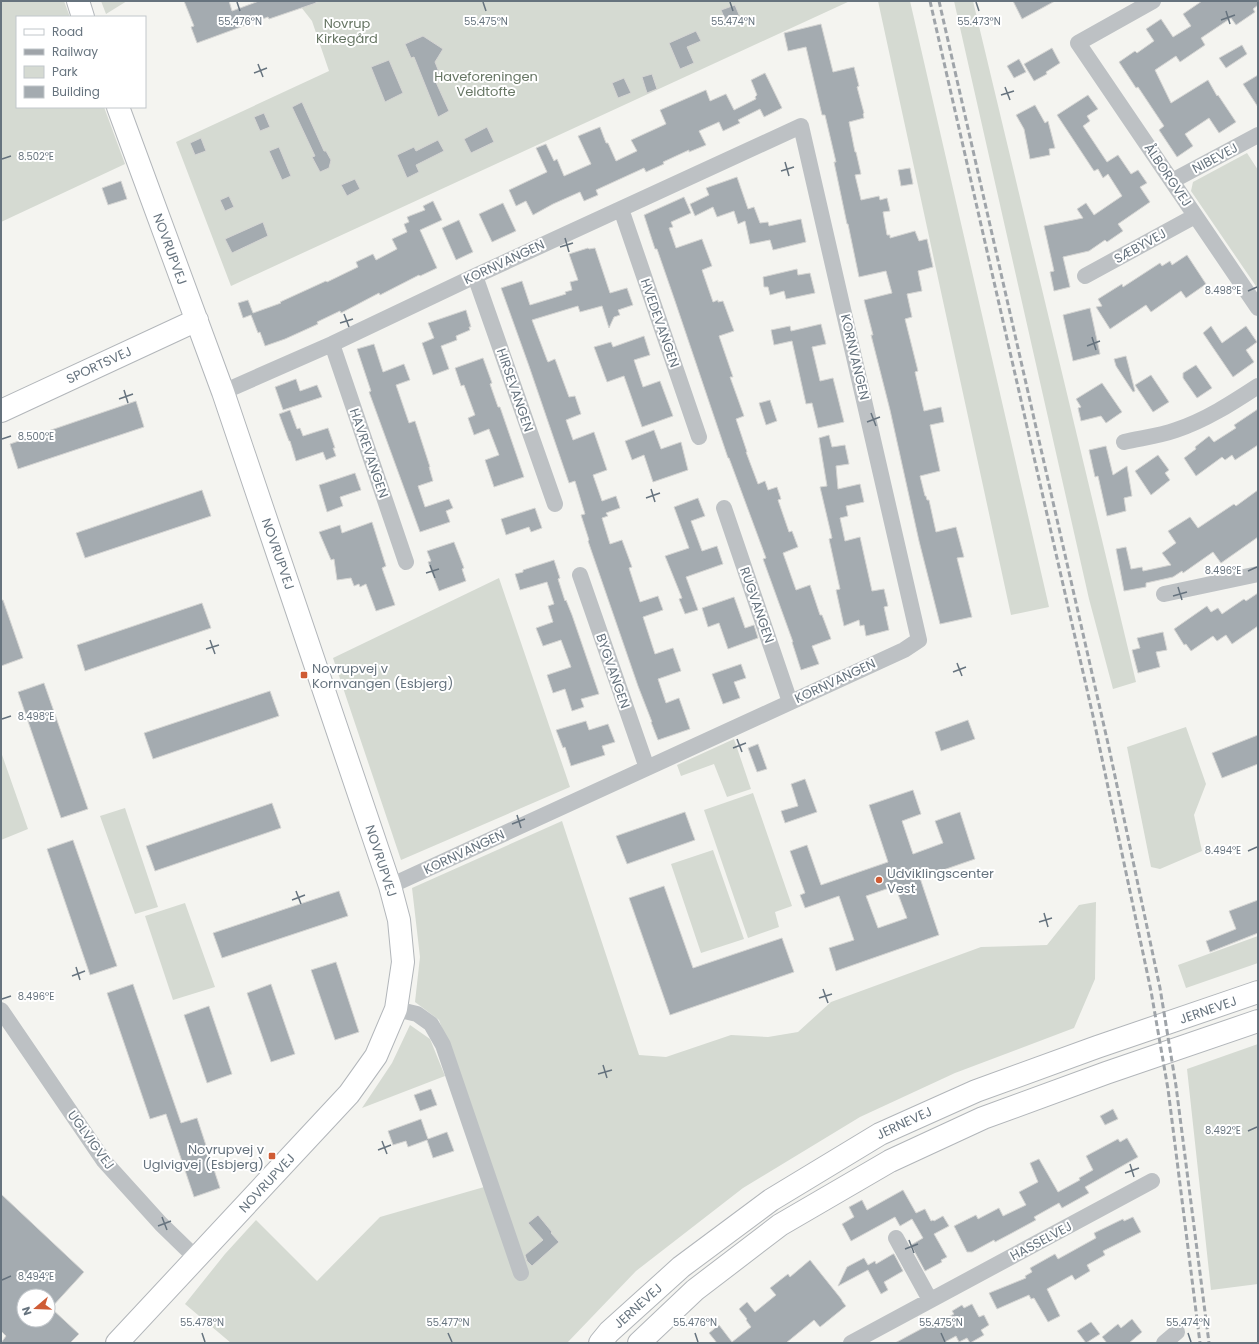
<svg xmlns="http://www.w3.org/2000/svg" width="1259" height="1344" viewBox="0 0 1259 1344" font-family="Poppins,sans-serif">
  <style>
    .green { fill: #d5dad2 }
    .building { fill: #a4abb0; stroke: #d5d5d3; fill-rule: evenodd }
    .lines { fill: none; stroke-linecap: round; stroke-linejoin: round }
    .secondary-casing { stroke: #b2b6ba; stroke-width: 24 }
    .street { stroke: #bdc1c4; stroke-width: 16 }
    .secondary { stroke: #fff; stroke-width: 22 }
    .rail { stroke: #9fa4a9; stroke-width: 3; stroke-dasharray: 6 3; stroke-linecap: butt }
    .ticks { fill: none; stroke: #66737e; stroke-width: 1.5 }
    .poi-dot { fill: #cf5c35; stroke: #fff; stroke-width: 1.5 }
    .labels { text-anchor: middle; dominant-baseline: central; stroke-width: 4; stroke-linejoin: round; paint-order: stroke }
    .park-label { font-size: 13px; fill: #677664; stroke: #fff }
    .street-label { font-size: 13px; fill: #66737e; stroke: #fff }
    .poi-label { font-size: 13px; fill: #66737e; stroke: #fff; text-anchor: start }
    .ticks-label { font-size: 10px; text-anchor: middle; fill: #66737e; stroke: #fff; stroke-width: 4; stroke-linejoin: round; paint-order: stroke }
  </style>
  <rect width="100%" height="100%" fill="#f4f4f0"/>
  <path class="green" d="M1 1H64L70 17H17V107H104L125 164 1 222Z
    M101 1H127L106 14Z
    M299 1H850L231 286 176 142 329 71 312 21 301 7Z
    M878 1H910L1049 607 1011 615Z
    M954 1H973L1136 682 1113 689 1089 599Z
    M1247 153 1258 170V289L1191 191 1193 182Z
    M499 578 570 787 401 860 333 658Z
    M1186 727 1206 784 1194 815 1202 851 1160 869 1151 867 1127 747Z
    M734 739 751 789 727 797 714 764 681 776 677 765Z
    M1 752 28 829 1 840Z
    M753 793 792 906 775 912 779 927 748 938 704 810Z
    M125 808 158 907 135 914 100 816Z
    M562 821 639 1055 666 1057 731 1035 768 1037 798 1032 831 1002 981 947 1047 945 1079 905 1096 902 1095 979 1074 1028 955 1073 860 1117 743 1188 636 1271 567 1343H231L185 1304 225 1254 256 1220 317 1281 380 1217 498 1183 439 1020 415 1002 420 957 412 888Z
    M713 850 744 939 701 953 671 864Z
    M185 903 215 987 173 1000 145 916Z
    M1258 936V963L1186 988 1178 965Z
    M410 1025 430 1039 445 1076 362 1108 392 1063Z
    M1258 1044V1284L1211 1290 1187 1069Z"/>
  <path class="building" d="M184 1H229L232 11 259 1H316V3L269 19 268 17 197 43 191 27 194 26Z
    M1013 1H1055L1022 19Z
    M1202 1H1258V5L1253 9 1255 12 1236 25 1231 18 1201 38 1205 45 1180 62 1176 56 1155 70 1171 103 1208 80 1217 96 1218 95 1236 122 1219 133 1209 118 1185 134 1193 146 1177 157 1159 130 1164 126 1138 87 1136 88 1119 62 1135 51 1137 53 1154 41 1146 29 1161 19 1173 37 1191 26 1183 14Z
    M735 5 740 17 726 22 721 10Z
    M821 24 833 72 854 67 859 86 857 87 864 113 863 114 864 118 849 122 855 152H856L861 174 855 175 861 200 879 196 880 200 887 198 890 211 883 212 887 235H890V238L915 231 919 241 927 239 933 267 918 271 922 291 907 294 912 317 905 319 918 371 915 372 924 411 941 407 944 422 930 425 940 471 920 476 925 496H926L927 500H929L936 532 956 527 964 557 957 558 972 617 940 624 919 541 890 410 871 335H873L864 300 892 293 886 271 859 277 848 224H847L834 162H836L825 115H822L806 47 788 51 784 33Z
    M696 31 701 41 687 47 694 63 680 69 669 43Z
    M423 36 443 49 435 62 441 77 435 80 449 111 438 117 414 57 411 58 405 44Z
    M1242 45 1247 54 1226 68 1219 58Z
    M1052 48 1060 63 1046 72 1047 74 1034 81 1024 64Z
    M1019 59 1026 72 1014 78 1007 66Z
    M389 60 403 93 385 102 371 67Z
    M765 73 782 108 764 117 760 109 738 120 740 123 723 131 719 122 699 131 706 145 689 152V150L663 162 664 164 646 172 644 168 596 190 598 195 584 201 580 192 553 204 533 215 526 201 516 206 509 190 547 172 536 148 546 144 554 161 557 159 564 176 591 164 578 136 600 127 606 143H608L616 161 637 151 631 140 666 124 660 110 706 90 710 101 726 94 734 110 756 99 755 97 757 95 751 80Z
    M652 74 657 89 647 93 642 77Z
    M1258 75V107L1243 84Z
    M624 78 631 93 618 98 612 83Z
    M1088 95 1098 109 1087 116 1090 121 1083 126 1107 162 1118 155 1131 174 1138 170 1147 183 1140 187 1150 202 1118 224 1123 231 1107 242 1105 240 1089 251 1063 257 1070 287 1054 291 1050 272 1054 271 1044 226 1083 218 1077 209 1086 203 1094 215 1122 196 1108 174 1103 178 1098 169 1094 171 1057 115Z
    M302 102 324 151H326L331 160 329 168 320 172 312 157 315 156 292 107Z
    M1035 105 1045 123 1048 121 1055 148 1049 149 1050 155 1030 159 1024 129 1016 115Z
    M264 113 270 127 260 131 254 117Z
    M487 127 494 142 471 153 464 139Z
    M201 138 206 151 195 155 190 143Z
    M438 140 444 151 416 165 419 172 407 178 397 155 414 147 416 151Z
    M279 147 291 176 282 180 269 151Z
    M910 168 913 184 901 186 898 170Z
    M737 177 748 209 754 207 760 223 768 222 769 226 801 219 806 242 773 250 770 240 750 244 745 221 738 224 734 211 717 217 713 207 695 216 690 204 709 195 706 188Z
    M355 179 360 189 347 196 341 185Z
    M121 181 127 199 108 205 102 188Z
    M229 196 234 207 225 211 220 200Z
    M684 197 691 213 671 222 673 227 669 228 676 248 702 239 712 266 702 270 713 302 718 300V302L723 301 734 331 719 336 733 377H730L744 416 736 419 747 452H746L758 484 765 481 768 490 777 487 781 499 778 500 789 532 792 531 798 547 783 553 796 590 810 585 820 615H822L831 639 812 646 819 664 801 670 792 642H793L763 559 766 558 729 458H728L675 301 657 249H655L644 215Z
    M433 201 442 220 420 230 437 268 420 276 419 275 380 295 379 293 341 313 340 311 317 322 318 324 285 339 265 346 260 332 258 333 251 315 243 318 238 303 248 300 253 313 281 303 280 302 326 281 327 282 358 267 356 262 373 254 376 260 397 249 392 239 407 232 404 224 409 222 407 217 425 210 423 206Z
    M503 203 516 231 492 242 479 214Z
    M459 220 473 252 456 260 442 228Z
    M263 222 268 236 232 253 225 239Z
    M588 248 589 249 595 248 610 293 627 288 633 305 618 310 620 315 614 317 609 328 602 306 580 312 578 306 532 320 547 360 548 362 555 359 569 397 575 396 581 414 566 420 573 440 594 432 607 470 593 475 602 501 616 496 620 508 606 513 608 516 602 518 610 544 622 540 632 567 629 568 640 602 658 596 663 610 643 617 655 654 673 648 681 671 658 679 666 703 679 698 690 729 658 740 651 722H652L638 686 588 541 589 540 581 515 585 514 575 481 569 483 529 366 501 288 522 281 530 305 566 294 565 292 572 290 570 282 578 280 569 254Z
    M1187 255 1206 284 1186 298 1181 291 1151 312 1146 305 1110 329 1096 307 1102 306 1098 299 1122 284 1123 287 1160 263 1162 266 1170 261 1172 265Z
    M797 269 798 275 810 273 815 293 786 299 784 291 770 295 768 287H764L763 277Z
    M1090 308 1100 354 1073 361 1063 315Z
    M466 310 471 327H469L470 330 456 336 457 340 441 346 449 369 433 375 422 343 434 338 428 323Z
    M821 324 826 344 812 347 820 381 833 378 844 422 818 428 812 403 806 404 792 341 774 345 771 330 790 326 791 331Z
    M1211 326 1222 343 1246 326 1257 342 1246 350 1254 362 1233 377 1203 333Z
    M644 336 650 355 634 360 643 387 660 381 673 416 642 427 624 376 607 382 594 347 611 342 613 347Z
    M374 344 383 372 404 364 410 380 396 385 409 423 415 421 430 467H429L433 481 418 486 425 507 449 499 453 508 446 511 450 522 420 532 369 392 371 391 357 349Z
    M1126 356 1135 391 1133 392 1116 366 1114 359Z
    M483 358 492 383 490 384 498 407H500L524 477 494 487 485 460 499 455 489 429 474 435 468 418 475 415 464 385 461 386 455 368Z
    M1196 365 1212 388 1197 398 1183 378V373Z
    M1151 375 1169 402 1153 412 1135 385Z
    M296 379 300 391 317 385 322 397 283 410 275 387Z
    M1102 383 1122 412 1106 423 1101 416 1081 421 1078 408 1081 407 1076 399Z
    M770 400 777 421 766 425 759 403Z
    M136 401 144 427 18 469 10 444Z
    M1258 409V445L1235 460 1232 455 1225 460 1222 457 1196 476 1184 458 1196 449 1195 447 1209 436 1214 442 1236 428 1234 425Z
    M290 410 297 429 300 428 303 436 328 428 335 448H333L336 456 326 460 323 452 296 461 290 441H289L279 414Z
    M654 430 661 449 681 442 688 470 653 482 644 455 632 460 625 441Z
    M829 435 832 447 845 445 849 464 836 466 838 489 860 484 864 502 846 506 848 516 840 518 845 541 860 537 872 591 884 589 888 606 884 607 889 630 866 636 864 625 860 626 859 620 844 626 836 590 840 589 829 539 832 538 820 487 827 486 819 438Z
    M1106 446 1113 475 1127 466 1132 496 1124 498 1126 511 1107 516 1098 476 1095 477 1089 450Z
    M1158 455 1169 470 1165 473 1170 480 1151 495 1135 471Z
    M355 473 361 490 340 497 343 506 327 512 319 485Z
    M202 490 211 516 85 558 76 533Z
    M1258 490V537L1221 563 1213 552 1183 573 1182 571 1173 577 1146 583V587L1124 591 1116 549 1126 547 1131 569 1142 567 1143 571 1171 565 1162 553 1176 543 1168 531 1190 517 1198 528 1234 504 1236 506Z
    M698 498 705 516 691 521 702 551 717 546 723 564 686 577 698 610 685 614 679 599 682 598 665 556 689 548 674 507Z
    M535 508 542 528 531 532 529 527 506 535 501 519Z
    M372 522 386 566 382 568 395 605 376 611 366 584 360 587 359 584 354 586 351 578 337 580 334 559 331 560 319 532 340 525 342 533Z
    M454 542 464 568 462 569 466 581 439 591 428 562 431 561 427 551Z
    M554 560 560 578 558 579 565 601 566 600 572 615 599 694 581 699 584 707 572 711 565 689 553 693 547 675 571 667 561 640 543 646 536 628 553 622 548 606 554 604 547 582 520 590 515 574 523 572V570Z
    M1258 593V626L1232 644 1226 635 1217 641 1213 636 1191 651 1186 644 1184 645 1174 629 1207 606 1211 612 1218 608 1222 614 1244 599 1246 601Z
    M734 597 745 628 754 625 758 638 728 649 719 623 708 627 702 608Z
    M1 600H3L23 658 1 666Z
    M202 603 211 628 85 671 77 645Z
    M1163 632 1167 650 1156 652 1160 667 1138 673 1132 650 1140 648 1137 638Z
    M741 664 746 678 734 682 740 698 723 704 712 674Z
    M44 683 88 809 61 818 18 692Z
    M270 691 279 716 153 759 144 733Z
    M968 720 975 739 941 751 935 732Z
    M586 721 589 730 608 724 615 742 602 746 605 755 571 766 565 747 563 748 556 730Z
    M1258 735V764L1222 778 1212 753Z
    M758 744 767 769 757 772 748 748Z
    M805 779 817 812 785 823 781 811 798 806 791 784Z
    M913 790 921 814 902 821 913 854 943 843 935 821 960 812 975 859 920 878 939 935 836 971 829 948 854 940 839 896 805 908 800 895 805 893 790 851 807 845 821 885 888 862 869 805ZM895 886 907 918 878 928 866 896Z
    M272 803 281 828 155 871 146 846Z
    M685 812 695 840 627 864 616 836Z
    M73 840 117 966 90 975 47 849Z
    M664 886 693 968 782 938 794 972 670 1015 629 898Z
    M339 891 348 916 222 958 213 933Z
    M1258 900V933L1210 952 1206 941 1236 929 1229 911Z
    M336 962 359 1032 335 1040 311 970Z
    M133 984 181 1123 197 1118 220 1188 194 1197 166 1114 150 1119 107 993Z
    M271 984 295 1054 271 1062 247 993Z
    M209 1006 232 1074 207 1083 184 1015Z
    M431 1089 437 1105 420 1111 414 1095Z
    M1113 1109 1118 1119 1105 1125 1100 1116Z
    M421 1119 428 1139 447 1132 454 1151 433 1158 427 1140 408 1147 406 1141 393 1145 388 1131Z
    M1127 1138 1138 1157 1085 1187 1089 1193 1062 1208 1059 1203 1034 1217 1036 1220 1012 1233 995 1242 994 1240 972 1252H967L954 1226 976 1215 978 1219 999 1208 1003 1216 1026 1205 1019 1192 1038 1182 1030 1163 1039 1159 1058 1192 1080 1180 1079 1178 1093 1170 1086 1156 1118 1139 1120 1142Z
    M903 1190 916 1213 925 1209 931 1221 933 1220 934 1221 943 1216 949 1226 934 1234 947 1257 941 1260 942 1262 925 1271 911 1245 923 1238 912 1219 900 1226 895 1217 851 1241 842 1224 854 1217 849 1207 862 1200 867 1210Z
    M1 1194 84 1272 51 1308 79 1334 70 1343H1L6 1336 1 1331ZM24 1296H48V1320H24Z
    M538 1215 552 1232 551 1233 559 1242 532 1266 527 1261 525 1255 543 1240 528 1223Z
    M1133 1217 1141 1232 1103 1251 1105 1255 1087 1265 1090 1271 1075 1280 1072 1275 1047 1289 1060 1316 1048 1322 1034 1298 1031 1299 1029 1295 997 1309 989 1293 1026 1278 1025 1276 1032 1272 1030 1268 1055 1254 1058 1259 1096 1238 1094 1233 1123 1219 1124 1221Z
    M893 1254H894L903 1271 884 1282 888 1290 881 1294 868 1270 838 1286 847 1267 864 1258 868 1265 875 1261 876 1264Z
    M810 1260 842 1300V1301L846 1306 820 1327 814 1320 786 1343H717L709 1333 719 1325 732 1342 751 1327 746 1320 747 1319 739 1309 747 1302 755 1312 776 1295 770 1288 788 1274 790 1277Z
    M972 1304 979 1317 984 1315 989 1325 981 1330 984 1335 970 1343 967 1338 959 1342 956 1336 943 1343H895L934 1322 935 1324 954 1314 952 1311 962 1305 964 1308Z
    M1132 1319 1142 1332 1129 1343H1107L1102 1337 1118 1324 1121 1328Z
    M1091 1322 1100 1334 1086 1343 1077 1331Z"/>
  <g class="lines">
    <g class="secondary-casing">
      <path id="secondary" d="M78 1 83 17
        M1 411 197 320
        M117 1343 349 1094 376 1056 396 1009 403 962 399 920 390 886 223 392 118 107
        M600 1343 609 1332 681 1267 771 1200 880 1134 976 1091 1097 1047 1258 992
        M639 1343 695 1290 780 1225 890 1161 983 1118 1106 1073 1258 1021"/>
    </g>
    <path class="street" d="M1153 1 1078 43 1258 308
      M1172 181 1258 135
      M621 209 699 437
      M475 276 555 504
      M1085 276 1195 216
      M332 344 406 562
      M223 392 332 344 475 276 801 126 919 640 904 650 390 886
      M1124 442C1141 438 1159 436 1176 430 1206 420 1232 403 1258 386
      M724 508 790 702
      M580 575 647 768
      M1164 594 1258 574
      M396 1009 417 1014 431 1024 443 1045 521 1273
      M1 1010 104 1161 161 1224 196 1258
      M896 1238 930 1300
      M851 1343 1152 1181
      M1164 1343 1177 1332"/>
    <use href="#secondary" class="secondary"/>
    <path class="rail" d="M930 1 1093 716 1151 991 1168 1089 1200 1343
      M939 1 1109 748 1160 988 1176 1086 1209 1343"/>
  </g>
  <path class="ticks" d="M237 2 240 11M483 2 486 11M730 2 733 11M976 2 979 11M1226 11 1230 24M1221 20 1235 15M258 64 263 77M254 73 267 68M1005 87 1010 100M1001 95 1014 91M2 159 11 156M785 162 789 176M781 171 794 167M565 238 569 252M560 247 573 243M1248 291 1257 287M344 314 349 327M340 323 353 319M1092 337 1096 350M1087 346 1100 341M124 390 128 403M119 399 133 394M871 413 876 426M867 422 880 417M2 439 11 436M651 489 655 502M646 498 660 493M430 565 435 578M1248 571 1257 567M426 573 439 569M1178 587 1182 600M1173 596 1187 592M210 640 215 654M206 649 219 645M957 663 962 676M953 672 966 667M2 719 11 716M737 739 742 752M733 748 746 743M517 815 521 828M512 824 525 819M1248 851 1257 847M296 891 301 904M292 900 305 895M1044 913 1048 927M1039 922 1052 918M76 967 80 980M72 976 85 971M823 989 828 1003M819 998 832 994M2 999 11 996M603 1065 607 1078M598 1074 612 1070M1248 1131 1257 1127M382 1141 387 1154M378 1150 391 1145M1130 1164 1134 1177M1125 1173 1139 1168M162 1217 167 1230M158 1226 171 1221M909 1240 914 1253M905 1249 918 1244M2 1280 11 1276M202 1333 205 1342M448 1333 452 1342M695 1333 698 1342M941 1333 945 1342M1188 1333 1191 1342"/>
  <g class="poi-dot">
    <rect x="300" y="671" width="8" height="8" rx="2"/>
    <circle cx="879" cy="880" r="4"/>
    <rect x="268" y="1152" width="8" height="8" rx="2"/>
  </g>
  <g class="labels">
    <g class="park-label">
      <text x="347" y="23">Novrup<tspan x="347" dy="15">Kirkegård</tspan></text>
      <text x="486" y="76">Haveforeningen<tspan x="486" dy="15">Veldtofte</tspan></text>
    </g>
    <g class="street-label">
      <text transform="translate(1215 158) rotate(-28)">NIBEVEJ</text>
      <text transform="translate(1168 175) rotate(56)">ÅLBORGVEJ</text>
      <text transform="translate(1140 246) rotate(-29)">SÆBYVEJ</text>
      <text transform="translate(170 249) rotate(70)">NOVRUPVEJ</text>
      <text transform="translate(504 262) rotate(-25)">KORNVANGEN</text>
      <text transform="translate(660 323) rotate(71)">HVEDEVANGEN</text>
      <text transform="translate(855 357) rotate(77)">KORNVANGEN</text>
      <text transform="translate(99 365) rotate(-25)">SPORTSVEJ</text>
      <text transform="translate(515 390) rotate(71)">HIRSEVANGEN</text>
      <text transform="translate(369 453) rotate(71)">HAVREVANGEN</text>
      <text transform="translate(278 554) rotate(71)">NOVRUPVEJ</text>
      <text transform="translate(757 605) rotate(71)">RUGVANGEN</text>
      <text transform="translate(613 671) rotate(71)">BYGVANGEN</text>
      <text transform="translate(835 681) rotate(-25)">KORNVANGEN</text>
      <text transform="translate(464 852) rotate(-25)">KORNVANGEN</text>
      <text transform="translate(381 861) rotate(72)">NOVRUPVEJ</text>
      <text transform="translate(1208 1010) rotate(-19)">JERNEVEJ</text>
      <text transform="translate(904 1123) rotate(-25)">JERNEVEJ</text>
      <text transform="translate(91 1140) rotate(54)">UGLVIGVEJ</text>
      <text transform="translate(267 1183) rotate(-47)">NOVRUPVEJ</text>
      <text transform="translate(1041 1241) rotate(-28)">HASSELVEJ</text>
      <text transform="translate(638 1306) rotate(-42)">JERNEVEJ</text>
    </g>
    <g class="poi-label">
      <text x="312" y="668">Novrupvej v<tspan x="312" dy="15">Kornvangen (Esbjerg)</tspan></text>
      <text x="887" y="873">Udviklingscenter<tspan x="887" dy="15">Vest</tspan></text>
      <text x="264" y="1149" text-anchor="end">Novrupvej v<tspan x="264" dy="15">Uglvigvej (Esbjerg)</tspan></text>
    </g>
  </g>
  <g class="ticks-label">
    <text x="240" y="25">55.476°N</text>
    <text x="733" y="25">55.474°N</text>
    <text x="486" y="25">55.475°N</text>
    <text x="979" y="25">55.473°N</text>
    <text x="36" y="160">8.502°E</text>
    <text x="1223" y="294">8.498°E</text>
    <text x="36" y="440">8.500°E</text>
    <text x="1223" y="574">8.496°E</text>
    <text x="36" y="720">8.498°E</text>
    <text x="1223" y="854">8.494°E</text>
    <text x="36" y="1000">8.496°E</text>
    <text x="1223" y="1134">8.492°E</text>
    <text x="36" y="1280">8.494°E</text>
    <text x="202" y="1326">55.478°N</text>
    <text x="448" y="1326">55.477°N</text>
    <text x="695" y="1326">55.476°N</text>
    <text x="941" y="1326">55.475°N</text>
    <text x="1188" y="1326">55.474°N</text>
  </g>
  <rect width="1259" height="1344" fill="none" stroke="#66737e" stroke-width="4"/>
  <rect x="16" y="16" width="130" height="92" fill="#ffffff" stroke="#c2c7cb"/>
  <rect x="24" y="29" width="20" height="6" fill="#ffffff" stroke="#c2c7cb"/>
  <text x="52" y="36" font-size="12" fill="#66737e">Road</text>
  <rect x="24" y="49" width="20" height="6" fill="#9fa4a9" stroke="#c2c7cb"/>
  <text x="52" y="56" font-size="12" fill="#66737e">Railway</text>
  <rect x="24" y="66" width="20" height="12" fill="#d5dad2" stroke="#c2c7cb"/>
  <text x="52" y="76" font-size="12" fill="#66737e">Park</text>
  <rect x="24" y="86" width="20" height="12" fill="#a4abb0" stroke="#c2c7cb"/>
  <text x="52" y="96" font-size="12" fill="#66737e">Building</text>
  <g transform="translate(36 1308) rotate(251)"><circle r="19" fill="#ffffff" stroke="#c2c7cb"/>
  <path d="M0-3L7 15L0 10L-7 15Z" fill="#cf5c35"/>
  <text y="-6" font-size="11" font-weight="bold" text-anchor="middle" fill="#66737e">N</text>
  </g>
</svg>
